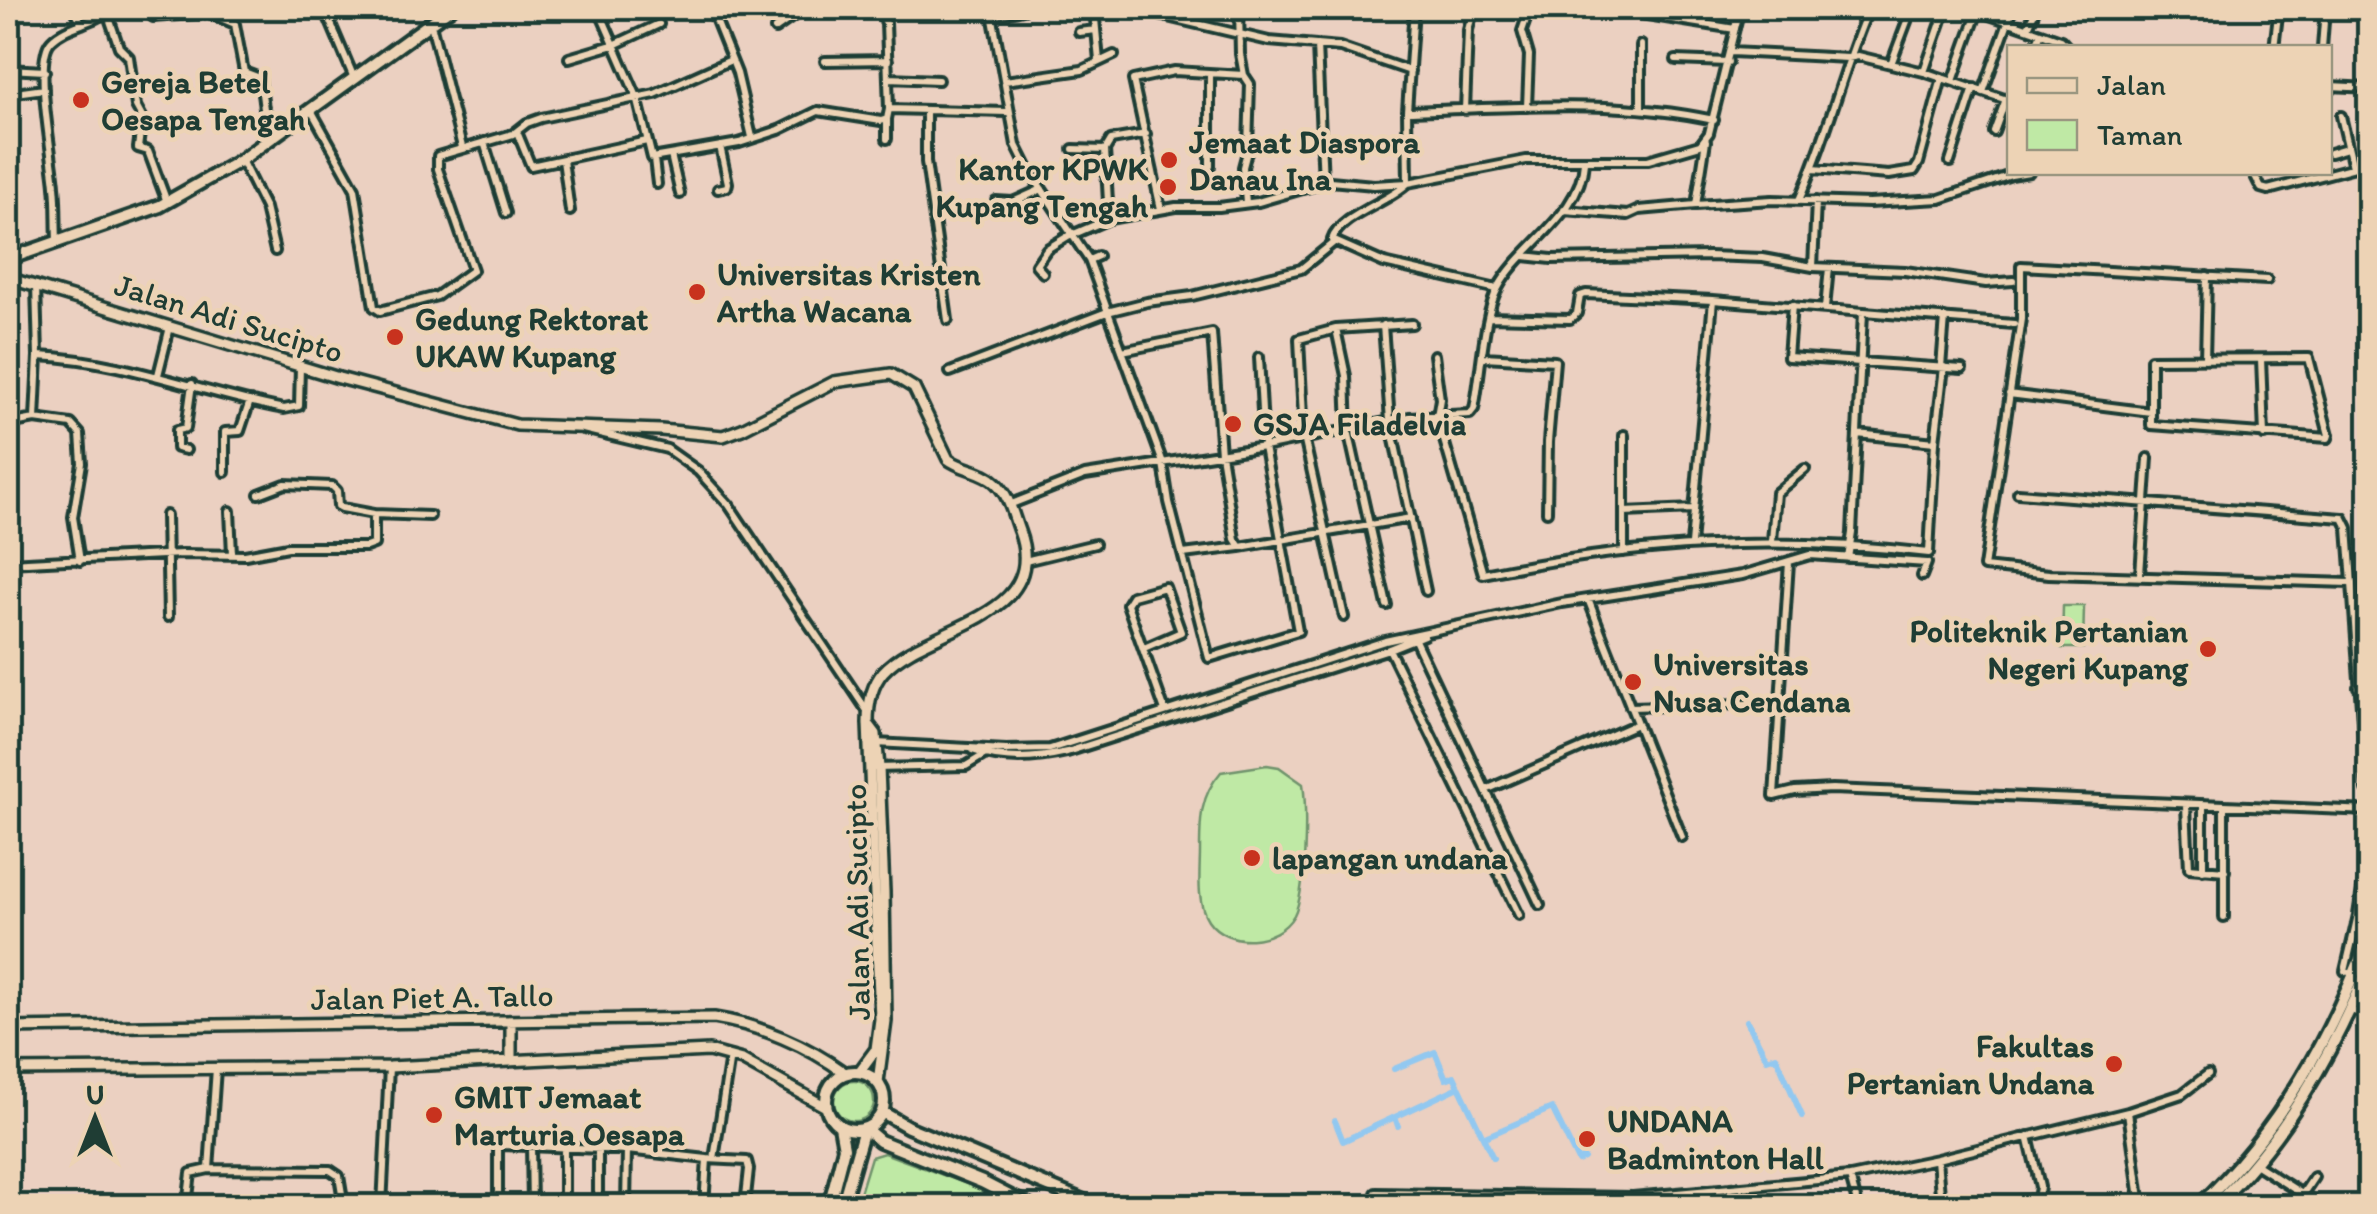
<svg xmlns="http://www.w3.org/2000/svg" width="2377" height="1214" viewBox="0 0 2377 1214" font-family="Itim,sans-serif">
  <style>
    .green { fill: #bfe9a5; stroke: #6f936c; stroke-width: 2.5 }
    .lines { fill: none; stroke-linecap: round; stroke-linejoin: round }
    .canal { stroke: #92c8f0; stroke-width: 6 }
    .minor-casing { stroke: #1f3d34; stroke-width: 14 }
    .major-casing { stroke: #1f3d34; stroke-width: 16 }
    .highway-casing { stroke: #1f3d34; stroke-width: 18 }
    .minor { stroke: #edd3b5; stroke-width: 6 }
    .major { stroke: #edd3b5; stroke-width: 9 }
    .highway { stroke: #edd3b5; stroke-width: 10 }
    .poi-dot { fill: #c8321e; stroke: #edd3b5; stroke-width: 4 }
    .labels { text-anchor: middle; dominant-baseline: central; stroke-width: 9; stroke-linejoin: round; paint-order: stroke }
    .poi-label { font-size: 32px; font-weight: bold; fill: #1f3d34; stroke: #edd3b5; text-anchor: start }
    .street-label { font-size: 32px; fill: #1f3d34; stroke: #edd3b5 }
  </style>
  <rect width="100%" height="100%" fill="#ebd0c1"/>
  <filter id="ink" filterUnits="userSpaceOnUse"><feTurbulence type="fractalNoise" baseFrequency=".01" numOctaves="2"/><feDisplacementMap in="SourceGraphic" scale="20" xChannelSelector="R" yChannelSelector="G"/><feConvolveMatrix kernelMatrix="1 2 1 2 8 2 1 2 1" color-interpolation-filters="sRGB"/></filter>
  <g filter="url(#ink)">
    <path class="green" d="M2063 606H2084L2083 648H2062Z
      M1267 765 1279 767 1303 784C1307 811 1306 892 1294 915 1277 945 1227 948 1208 920 1196 902 1200 871 1200 851 1200 820 1200 796 1221 772Z
      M834 1101a20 20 0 1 1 40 0a20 20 0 1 1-40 0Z
      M884 1153 970 1185 1012 1206H856L871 1157Z"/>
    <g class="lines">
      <path class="canal" d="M1747 1021 1767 1059 1776 1056 1802 1116
        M1394 1069 1435 1052 1446 1079 1454 1076 1493 1158
        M1335 1121 1343 1141 1395 1117
        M1398 1126 1395 1117 1459 1087
        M1485 1137 1552 1108 1578 1161 1584 1158"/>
      <g class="minor-casing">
        <path id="minor" d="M74 8 82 24
          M154 8 153 17 209 13 235 24 244 72 260 78 264 109 279 131
          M328 8 329 19 354 78
          M598 8 637 97 652 158 739 143 779 130 818 111 881 121 887 119 889 109
          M711 8 737 73 752 137
          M879 8 886 23 889 109 1007 112
          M991 8 1016 145 1027 167 1089 260 1098 256
          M1094 8 1099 61
          M1129 8 1269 41 1340 47 1410 71
          M1239 8 1240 54 1244 75 1250 84 1248 148 1243 167 1246 203
          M1414 8 1407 111 1408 183C1388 203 1340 215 1332 240L1384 263 1497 289
          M1603 8 1735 29
          M1969 8 2061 40 2068 48
          M107 12 119 47 129 57 136 106 142 117 138 148 148 151 167 202
          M8 13 13 8
          M992 16 1028 8
          M431 24 462 147
          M2028 28 2036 8
          M775 29 795 15 798 8
          M1079 32 1096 30
          M1317 45 1323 183
          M1641 45V109
          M2035 48 2041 33
          M2274 48 2278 15
          M2322 48 2325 8
          M1731 52 1848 58 1858 56 1924 72 2010 101
          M569 58 616 44 659 24
          M1676 60 1728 62
          M825 61 888 60
          M1891 64 1912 8
          M8 69 45 71
          M1924 72 1946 8
          M1210 74V166
          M889 78 938 80
          M1005 81 1082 70 1114 55
          M1953 81 1978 11
          M2330 86 2370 88
          M1983 92 2013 8
          M8 94 44 89
          M1527 107 1529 55 1522 31 1530 8
          M311 110 355 189 374 307 380 311 437 296 473 270 438 169V156L513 134 527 123 541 118 655 94 731 60
          M1465 110 1468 30 1474 8
          M926 111V162L948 320
          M1407 111C1508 108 1614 98 1714 120
          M2341 116 2353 167
          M517 132 531 166 647 141
          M1994 132 2006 99
          M887 139V120
          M1706 141 1696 205 1772 200 1869 203 1940 199 2011 175 2029 172
          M484 142 506 213
          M1073 149 1105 150 1109 219 1074 234
          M1105 150 1111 140 1146 134
          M2330 153 2347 148
          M671 155 680 194
          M654 159 657 184
          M241 160 265 208 275 251
          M563 160 570 211
          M1950 162 1974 88
          M1813 169 1889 175 1914 171 1919 163 1942 78
          M2253 172 2261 188 2268 190 2370 163
          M718 189 727 187 728 183 720 146
          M1799 200C1827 138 1842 71 1869 8
          M996 201 1013 202 1042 189
          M1161 209 1133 80 1174 71 1244 75
          M1564 210 1628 215 1639 210 1696 205
          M1109 219 1176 207H1219L1258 202 1330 181 1374 185 1408 183 1526 160H1648L1700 145 1709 133 1740 8
          M57 240C56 222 57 204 55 186 53 158 33 60 51 41 67 24 95 24 111 8
          M1524 256 1552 259 1709 256 1763 258 1813 267 1905 271 1986 283 2013 281
          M1089 260 1163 463 1169 502 1209 658 1298 631 1264 447 1259 357
          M1813 267 1816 201
          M1043 273 1036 265 1047 249 1073 233
          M2267 280 2021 266V319L1984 567 2049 574 2350 583
          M1792 305 1788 357 1962 369
          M1825 308 1829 268
          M1490 317 1570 319 1577 313 1580 296 1586 294 1713 300
          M1383 325 1390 421 1426 591
          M1336 329 1346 376 1348 430 1387 605
          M1122 351 1212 333 1221 454 1235 539 1240 547 1411 518
          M1434 355 1440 399 1437 416 1483 574C1638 543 1772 535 1929 553L1935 442 1944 367
          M38 356C124 360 201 393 284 409L299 406 300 366
          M1484 357 1555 361 1548 442 1547 512
          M2205 359 2207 276
          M2261 359 2264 435
          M1941 367 1945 318
          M950 372 1107 312 1147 302 1192 296 1301 269 1333 243
          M158 375 170 327
          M2009 394 2151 412V359L2309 358 2329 435 2328 438 2151 425V412
          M35 419 71 424 80 434 82 463 73 517 80 561
          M8 424 35 419 38 356 36 285
          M583 429 667 449 698 471 729 505 868 712
          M1857 434 1935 442
          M1624 435V552
          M186 450 177 448V430L186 428 192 384
          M225 472V432L240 431 250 401
          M2018 493 2343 518 2348 528 2367 790
          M259 494 285 484 332 486 337 491 338 506 342 508 374 514 430 516
          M1009 505 1085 475 1264 447 1409 417 1470 414 1474 409C1481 376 1483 315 1498 288 1521 245 1581 215 1584 162
          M230 511 232 554
          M1624 512 1694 509
          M166 515 168 617
          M1772 541 1776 493 1805 469
          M1691 544 1713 300 2014 324
          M1183 554 1240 547
          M1848 558 1852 533 1863 313
          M1025 561 1095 544
          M1789 562 1774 796 1795 791 1832 789 2370 811
          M8 563 182 554 245 555 288 547H366L374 544V514
          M2140 574 2148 458
          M1588 599 1682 837
          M1344 617 1304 437 1299 339 1336 329 1412 324
          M1415 640 1540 905
          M1144 648 1181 632 1165 587 1132 596 1127 604 1165 711
          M1389 649 1519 915
          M2358 687 2370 686
          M1630 707 1779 703
          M876 743 1006 750 1050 749 1385 641 1562 603 1742 575 1810 555 1927 563 1922 576
          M972 750C1002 761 1037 759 1067 752L1389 649 1424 635
          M875 768 966 766 984 755
          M1486 790 1637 724
          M2186 806 2189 868 2225 871
          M2203 806V870
          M2224 806V917
          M2355 974 2345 971 2358 915 2370 836
          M2350 1010 2370 1016
          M2128 1112 2141 1206
          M531 1146 532 1206
          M598 1148V1206
          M714 1159 730 1056
          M1937 1159 1941 1206
          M2255 1164 2321 1206
          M209 1169 216 1068
          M1850 1177 1858 1206
          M1376 1193 1633 1197 1850 1177 1937 1159 2128 1112 2182 1094 2208 1074
          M2302 1195 2314 1177
          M187 1205 191 1173 209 1169 330 1170 339 1176 344 1206
          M164 1206H382
          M382 1206 389 1067
          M498 1206V1148L502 1145 627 1150 707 1159
          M564 1206V1147
          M626 1206 627 1150
          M704 1206 707 1159 747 1161 749 1169 745 1206
          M1959 1206 2038 1199 2040 1187 2028 1136"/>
      </g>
      <g class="major-casing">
        <path id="major" d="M8 278 339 378 517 425 661 430 723 436 742 429 834 382 891 374 914 388 948 459C962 470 983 470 996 483 1009 495 1013 515 1019 531 1052 620 925 625 883 672 871 686 868 706 868 723L880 1019 876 1049 859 1072
          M870 726 876 734 879 768 884 892 886 1021 878 1082
          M8 1028 714 1018C760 1025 808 1046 845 1073
          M511 1060V1021
          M8 1070 389 1067 709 1051 742 1060 826 1107"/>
      </g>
      <g class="highway-casing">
        <path id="highway" d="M8 259 160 206 241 160 451 8
          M8 274V278
          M826 1101a29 29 0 1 1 58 0a29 29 0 1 1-58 0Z
          M882 1112 908 1127 1096 1206
          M866 1129 880 1141 982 1182 1029 1206
          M829 1206 844 1148 840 1126
          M842 1206 864 1129
          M2199 1206C2280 1130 2331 1037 2370 934
          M2214 1206C2285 1139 2333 1053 2370 963"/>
      </g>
      <use href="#minor" class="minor"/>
      <use href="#major" class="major"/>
      <use href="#highway" class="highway"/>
    </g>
  </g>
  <g class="poi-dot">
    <circle cx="81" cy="100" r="10"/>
    <circle cx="1169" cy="160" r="10"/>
    <circle cx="1168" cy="187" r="10"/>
    <circle cx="697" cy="292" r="10"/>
    <circle cx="395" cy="337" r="10"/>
    <circle cx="1233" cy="424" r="10"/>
    <circle cx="2208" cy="649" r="10"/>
    <circle cx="1633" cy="682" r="10"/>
    <circle cx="1252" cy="858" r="10"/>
    <circle cx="2114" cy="1064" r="10"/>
    <circle cx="434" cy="1115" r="10"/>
    <circle cx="1587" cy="1139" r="10"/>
  </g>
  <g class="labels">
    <g class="poi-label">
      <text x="101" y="82">Gereja Betel<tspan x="101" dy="37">Oesapa Tengah</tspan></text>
      <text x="1189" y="142">Jemaat Diaspora<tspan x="1189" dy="37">Danau Ina</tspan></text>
      <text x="1148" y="169" text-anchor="end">Kantor KPWK<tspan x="1148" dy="37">Kupang Tengah</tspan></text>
      <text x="717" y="274">Universitas Kristen<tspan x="717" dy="37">Artha Wacana</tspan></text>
      <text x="415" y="319">Gedung Rektorat<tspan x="415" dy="37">UKAW Kupang</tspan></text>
      <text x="1253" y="424">GSJA Filadelvia</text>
      <text x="2188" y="631" text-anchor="end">Politeknik Pertanian<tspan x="2188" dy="37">Negeri Kupang</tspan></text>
      <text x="1653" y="664">Universitas<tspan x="1653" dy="37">Nusa Cendana</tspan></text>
      <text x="1272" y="858">lapangan undana</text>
      <text x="2094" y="1046" text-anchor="end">Fakultas<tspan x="2094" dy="37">Pertanian Undana</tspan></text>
      <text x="454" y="1097">GMIT Jemaat<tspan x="454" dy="37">Marturia Oesapa</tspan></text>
      <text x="1607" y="1121">UNDANA<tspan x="1607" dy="37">Badminton Hall</tspan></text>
    </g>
    <g class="street-label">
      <text transform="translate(229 318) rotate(17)">Jalan Adi Sucipto</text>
      <text transform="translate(857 902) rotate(-91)">Jalan Adi Sucipto</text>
      <text transform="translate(432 997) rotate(-1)">Jalan Piet A. Tallo</text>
    </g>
  </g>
  <rect width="2377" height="1214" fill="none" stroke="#edd3b5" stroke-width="40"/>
  <rect x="20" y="20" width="2337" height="1174" fill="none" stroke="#1f3d34" stroke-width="4" filter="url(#ink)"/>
  <rect x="2007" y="45" width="325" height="130" fill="#edd3b5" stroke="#9b9781" stroke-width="2.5"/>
  <rect x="2027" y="78" width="50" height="15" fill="#edd3b5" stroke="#9b9781" stroke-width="2.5"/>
  <text x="2097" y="95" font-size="30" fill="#1f3d34">Jalan</text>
  <rect x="2027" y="120" width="50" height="30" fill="#bfe9a5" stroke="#9b9781" stroke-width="2.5"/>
  <text x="2097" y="145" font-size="30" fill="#1f3d34">Taman</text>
  <g transform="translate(95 1119)" stroke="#edd3b5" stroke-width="8" paint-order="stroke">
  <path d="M0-8L18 38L0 25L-18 38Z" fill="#1f3d34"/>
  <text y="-15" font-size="28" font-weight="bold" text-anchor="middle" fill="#1f3d34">U</text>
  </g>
</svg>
